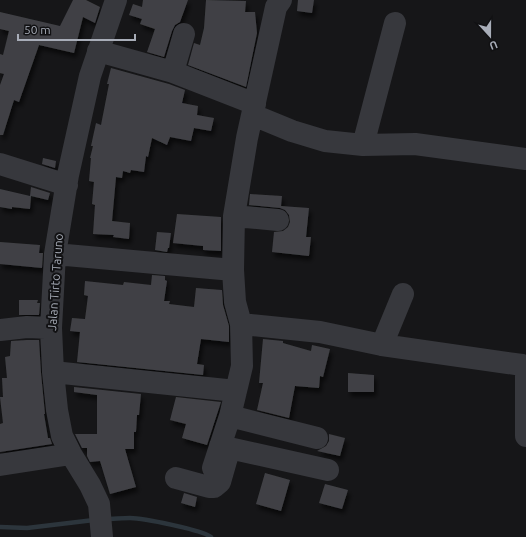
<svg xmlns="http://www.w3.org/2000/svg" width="526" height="537" viewBox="0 0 526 537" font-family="Ubuntu,sans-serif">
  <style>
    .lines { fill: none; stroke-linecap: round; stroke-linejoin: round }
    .stream { stroke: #2c353c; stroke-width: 4.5 }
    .building { fill: #404145; filter: url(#shadow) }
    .minor { stroke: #37383d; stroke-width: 22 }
    .labels { text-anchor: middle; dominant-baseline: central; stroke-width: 4; stroke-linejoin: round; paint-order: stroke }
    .street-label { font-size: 12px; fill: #a8adb8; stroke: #111113 }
  </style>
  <defs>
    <filter id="shadow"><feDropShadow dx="2.5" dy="4.5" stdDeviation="2" flood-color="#0009"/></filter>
  </defs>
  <rect width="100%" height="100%" fill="#161618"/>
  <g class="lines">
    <path class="stream" d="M105 519C113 519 122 518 130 518 143 518 202 530 211 537
      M0 527 27 528 94 520"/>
  </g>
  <path class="building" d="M73 0H86L100 7 95 23 83 17 74 53 39 45 19 102 14 100 3 135H0V85L4 74 0 73V54L3 55 9 31 0 29V12L60 26Z
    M143 0H188L180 22 175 25 172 31 164 57 147 52 155 29 140 24 142 19 129 15 133 4 142 7Z
    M206 0 246 1 245 12H255L257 33 246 87 188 65 194 43 200 45 204 28Z
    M298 0H314L312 13 297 11Z
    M111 68 169 84 185 90 182 103 198 106 197 115 214 118 211 131 194 128 191 141 170 137 167 145 152 138 148 157 146 156 144 172 131 170 130 173 123 171 122 178 116 177 112 221 130 223 129 239 113 237 114 235 93 234 95 205 92 204 94 182 89 181 91 158H90L93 146H91L96 123 101 125 109 84H107Z
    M43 158 56 161 55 168 42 164Z
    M31 187 50 193 48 200 31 196 30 209 12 207V209L0 207V189L30 196Z
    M250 194 282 196 281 206 309 208 306 237H311L309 256 272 252 274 232 283 231 288 227 290 222 289 215 285 210 280 208 249 205Z
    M177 214 221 217V251L203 250V246L173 243Z
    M157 232 171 233 169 248H168L167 252 155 250Z
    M0 242 40 245 39 253H43L42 268 0 264Z
    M152 275 165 276V280L167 281 164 301H170L169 304 194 307 196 288 222 290 223 305 229 326V342L201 339 197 364 204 365 203 375 77 362 80 332 70 331 72 318 85 319 88 296 84 295 85 281 123 285 124 282 151 285Z
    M19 300H38L37 303H40L39 315H19Z
    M263 339 283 341V343L311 351 312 345 330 349 323 377 320 376 319 388 295 386 289 418 257 410 263 383H259Z
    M27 340H39L41 373 45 414H44L48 438H50L52 444 0 452V424L3 423 0 397H3L2 378H7L5 357 10 356 11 341Z
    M348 373 374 375V392H348Z
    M74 387 141 394 139 415H137L136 432H134V449H125L136 487 110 494 100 461 90 462 87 456V448H82L75 434H97V395L74 392Z
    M176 397 221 402 207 445 182 438 186 424 170 420Z
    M329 434 345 438 340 456 317 451 326 446 329 441Z
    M265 473 290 480 281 511 256 504Z
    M325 484 348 490 342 509 319 503Z
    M184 493 197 497 195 507 181 503Z"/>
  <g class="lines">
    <path class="minor" d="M98 51 173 72 255 104
      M173 72 184 34
      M253 115 292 131 325 141 363 145 415 144 526 159
      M363 145 395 23
      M0 164 67 185
      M234 216 278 220
      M55 254 233 270
      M241 324 320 332 382 345 522 365 526 370V436
      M0 330 27 327 51 328
      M382 345 403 294
      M53 372 236 391
      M230 416 317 438
      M220 446 328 470
      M0 465 71 454
      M213 468 230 416 242 366 241 324 235 302 233 270 234 216 247 138 276 7 281 0
      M176 478 209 487H214L220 482 228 454
      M102 537 99 504 90 485 71 454 62 436 57 410 53 372 51 328 55 254 68 175 90 76 116 0"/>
  </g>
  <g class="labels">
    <g class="street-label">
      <text transform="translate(55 282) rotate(-86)">Jalan Tirto Taruno</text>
    </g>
  </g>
  <g transform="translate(490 36) rotate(159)" stroke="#111113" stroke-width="3" paint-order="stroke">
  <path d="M0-3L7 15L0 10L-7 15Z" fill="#a8adb8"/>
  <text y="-6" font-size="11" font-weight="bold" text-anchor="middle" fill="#a8adb8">U</text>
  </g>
  <path d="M18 34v6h117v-6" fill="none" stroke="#a8adb8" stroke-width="2"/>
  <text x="24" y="34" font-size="12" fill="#a8adb8" stroke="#111113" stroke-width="3" paint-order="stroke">50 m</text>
</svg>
